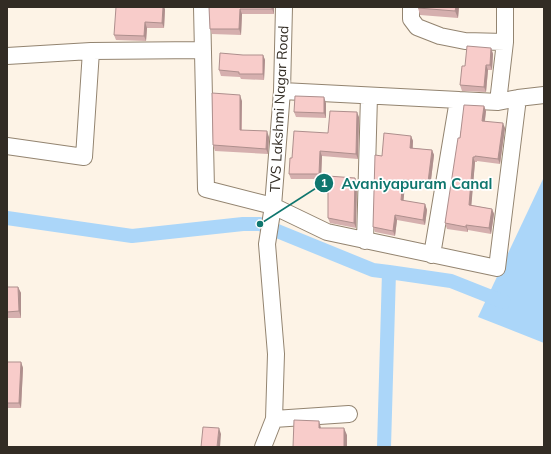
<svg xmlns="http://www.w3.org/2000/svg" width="551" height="454" viewBox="0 0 551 454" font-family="Mulish,sans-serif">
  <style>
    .water { fill: #abd6f9 }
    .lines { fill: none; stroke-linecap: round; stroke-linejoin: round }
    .canal { stroke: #abd6f9; stroke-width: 14 }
    .street-casing { stroke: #938470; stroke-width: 18 }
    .street { stroke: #fff; stroke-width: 16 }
    .wall { fill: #d5afae }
    .shaded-wall { fill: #ae8f8d }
    .building { fill: #f8ccca; stroke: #ae8f8d }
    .labels { text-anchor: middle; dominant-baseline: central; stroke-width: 3.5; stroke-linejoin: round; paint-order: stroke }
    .street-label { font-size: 14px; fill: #322c24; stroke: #fff }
    .leader { fill: none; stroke: #0f766e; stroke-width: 1.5 }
    .callout-dot { fill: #0f766e; stroke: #fff; stroke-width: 1.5 }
    .mark-label { font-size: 12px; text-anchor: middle; font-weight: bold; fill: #fff }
    .callout-label { font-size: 15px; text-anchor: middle; font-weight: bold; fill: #0f766e; stroke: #fff; stroke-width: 3.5; stroke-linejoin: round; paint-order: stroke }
  </style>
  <rect width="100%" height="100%" fill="#fdf3e6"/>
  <path class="water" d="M544 177V343L478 317Z"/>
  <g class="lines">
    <path class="canal" d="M7 218 132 236 243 224H260L373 270 389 272 384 447
      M389 272 451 281 504 302"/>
    <g class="street-casing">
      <path id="street" d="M202 7 206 189 273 206 327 232 497 268 518 98 498 102
        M411 7V19L417 27 440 36 465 41 505 42
        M7 56 91 51 203 50
        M282 91 498 102 505 42V7
        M518 98 544 95
        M7 146 84 157 91 51
        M365 241 369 96
        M432 255 458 100
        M274 419 349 414
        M263 447 274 419 276 354 267 244 273 206 282 91 284 7"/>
    </g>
    <use href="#street" class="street"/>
  </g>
  <path class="wall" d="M209 7H274V14H242L241 35 212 34 210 29Z
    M459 7 458 18 420 15 418 8Z
    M165 9 164 28H147L146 41 116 40 114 35Z
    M491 48 493 54 492 70H488L486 92 462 91 460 85 465 66Z
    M243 55H263L265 60 264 80 241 79 240 77 221 76 219 70Z
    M242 101V130L269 137 268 154 215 151 213 145Z
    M326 103V118L296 117 294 112Z
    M484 106 486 111 485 121 505 128 500 164 477 161V162H475L471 205 492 209 494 214 491 234 468 230V232L447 229 445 223 460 138Z
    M359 117 358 159 322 156 321 179H291L289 174 328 133Z
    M411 136 413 141V148L432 150 434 155 430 188 405 185 403 201 425 204 427 210 425 225 397 220 395 236 375 232 373 227Z
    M355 178 357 183 356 228 330 223 328 218Z
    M7 287H18L21 293V318H7Z
    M7 362H21L23 368 21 408H7Z"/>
  <path class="shaded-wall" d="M163 7H164L165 9 164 28 162 23Z
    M272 7H274V14L272 9Z
    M456 7H459L458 18 455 11Z
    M240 9 242 14 241 35 239 29Z
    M145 22 147 28 146 41 144 36Z
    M491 48 493 54 492 70 490 65Z
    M263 55 265 60 264 80 263 74Z
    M486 65 488 70 486 92 484 87Z
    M240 95 242 101 241 135 240 130Z
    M324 97 326 103V118L324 113Z
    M484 106 486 111 484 126 482 121Z
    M357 112 359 117 358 159 356 154Z
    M503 123 505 128 500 164 498 159Z
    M267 131 269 137 268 154 266 149Z
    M411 136 413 141 412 153 410 148Z
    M432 150 434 155 430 188 428 182Z
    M320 151 322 156 321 179 319 174Z
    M473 157 475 162 471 210 469 205Z
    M355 178 357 183 356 228 354 223Z
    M403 180 405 185 403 206 401 200Z
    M425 204 427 210 425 225 423 220Z
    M492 209 494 214 491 234 489 228Z
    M395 215 397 220 395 236 393 231Z
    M466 225 468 230V232L466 227Z
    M18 287 21 293V318L19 311Z
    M21 362 23 368 21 408 19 403Z
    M319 421 321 428H319Z
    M219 428 221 434 220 447H217Z
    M344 428 347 435V447H344Z"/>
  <path class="building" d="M116 7H163L162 23 145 22 144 36 114 35Z
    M209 7H272V9H240L239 29H210Z
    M418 7H456L455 11 418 8Z
    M467 46 491 48 490 65H486L484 87 460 85 462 66H465Z
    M220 53 243 55H263V74H239V72L219 70Z
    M212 93 240 95V130L267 131 266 149 213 145Z
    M295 96 324 97V113L294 112Z
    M464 105 484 106 482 121 503 123 498 159 475 156V157H473L469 205 492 209 489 228 466 225V227L445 223 458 138H460Z
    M330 111 357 112 356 154 320 151 319 174H289L290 158H292L294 131 328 133Z
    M384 133 411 136 410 148 432 150 428 182 403 180 401 200 425 204 423 220 395 215 393 231 373 227 375 155 382 156Z
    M328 176 355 178 354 223 328 218Z
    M7 287H18L19 311 7 312Z
    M7 362H21L19 403H7Z
    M294 420 319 421V428H344V447H293Z
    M203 427 219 428 217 447H201Z"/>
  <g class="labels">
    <g class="street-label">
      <text transform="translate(279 109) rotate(-87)">TVS Lakshmi Nagar Road</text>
    </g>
  </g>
  <path class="leader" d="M260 224L324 183"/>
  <g class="callout-dot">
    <circle cx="260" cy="224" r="4"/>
    <circle cx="324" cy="183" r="10"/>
  </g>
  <g class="mark-label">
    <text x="324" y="187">1</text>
  </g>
  <g class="callout-label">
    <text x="417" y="189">Avaniyapuram Canal</text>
  </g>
  <rect width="551" height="454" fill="none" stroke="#322c24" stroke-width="16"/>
</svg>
